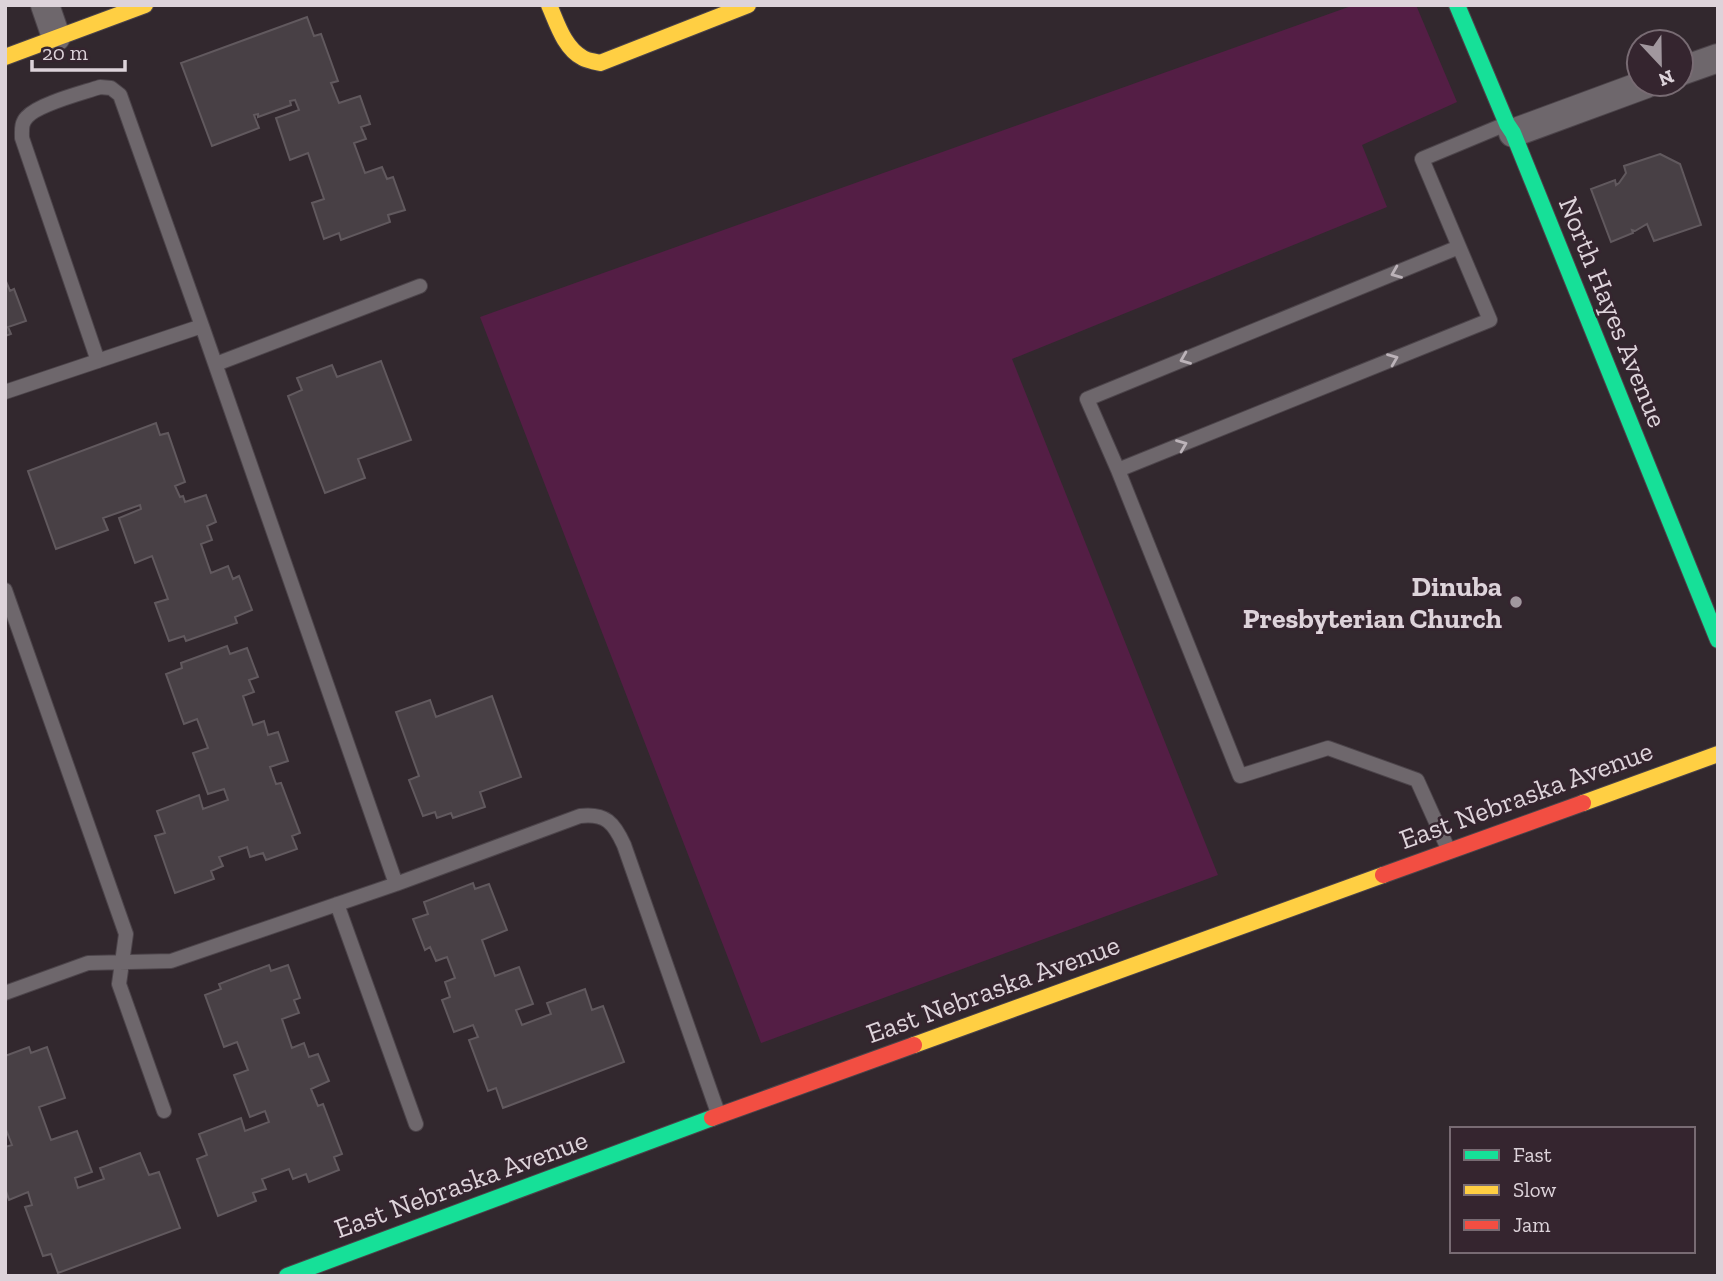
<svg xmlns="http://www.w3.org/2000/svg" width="1723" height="1281" viewBox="0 0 1723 1281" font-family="'Zilla Slab',serif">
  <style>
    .green { fill: #541e45 }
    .building { fill: #484045; stroke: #61595e; stroke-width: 2 }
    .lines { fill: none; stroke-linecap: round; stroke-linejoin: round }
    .lane-casing { stroke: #4c444a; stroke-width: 16 }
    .street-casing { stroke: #4c444a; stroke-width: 30 }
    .fast-casing { stroke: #4c444a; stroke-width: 18 }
    .slow-casing { stroke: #4c444a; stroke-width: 18 }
    .jam-casing { stroke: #4c444a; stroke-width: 18 }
    .lane { stroke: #6e676c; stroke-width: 14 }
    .street { stroke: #6e676c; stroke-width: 28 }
    .fast { stroke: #16e098; stroke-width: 16 }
    .slow { stroke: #ffcf43; stroke-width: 16 }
    .jam { stroke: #f24e42; stroke-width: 16 }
    .oneway { stroke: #bcb3b9 }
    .poi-dot { fill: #a1979e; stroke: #35252f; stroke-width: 2.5 }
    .labels { text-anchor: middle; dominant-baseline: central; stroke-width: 5; stroke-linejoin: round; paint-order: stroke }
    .street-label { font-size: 28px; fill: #ddd3da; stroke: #35252f }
    .poi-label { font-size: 28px; font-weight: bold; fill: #ddd3da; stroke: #35252f; text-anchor: end }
  </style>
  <rect width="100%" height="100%" fill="#32282e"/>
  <path class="green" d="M1354 5H1416L1457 102 1362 145 1387 207 1012 359 1218 875 761 1043 480 317Z"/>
  <path class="building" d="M307 17 314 36 321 34 338 81 331 83 339 103 360 96 370 124 361 127 366 139 354 143 365 173 382 167 387 179 393 177 405 210 388 215 390 222 341 240 339 233 324 239 312 203 324 199 308 153 290 160 276 118 299 110 295 100 290 101 291 105 258 117V114L254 115 259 128 212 146 181 63Z
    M1660 154 1680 164 1701 225 1654 241 1647 224 1635 231 1632 230 1633 233 1611 242 1591 189 1615 180 1616 185 1619 183 1626 173 1624 166Z
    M5 279 10 291 14 289 26 321 8 327 11 334 5 336Z
    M381 361 411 440 358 459 365 478 325 493 288 396 302 390 297 378 332 365 337 377Z
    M156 423 160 435 168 433 185 482 175 486 180 497 183 496 185 502 206 495 216 522 207 526 212 540 201 544 211 573 228 566 233 579 239 576 252 610 235 617 237 623 186 641 184 636 169 641 155 603 168 599 152 556 135 563 119 518 141 509 140 505 103 518 108 530 56 549 28 471Z
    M227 646 230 654 247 648 258 677 249 680 254 692 243 696 253 725 264 721 268 735 278 732 288 761 270 767 276 784 281 783 300 833 292 836 297 849 266 860 263 853 250 857 247 847 219 857 223 866 211 871 214 879 175 893 155 836 165 833 157 811 199 795 203 809 228 800 224 789 208 794 193 753 208 748 197 719 184 724 166 674 182 668 181 663Z
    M492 696 521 777 480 792 485 807 453 818 451 813 437 818 435 812 423 816 409 780 419 776 396 712 430 700 436 717Z
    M473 883 475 889 489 884 507 930 482 940 495 976 519 967 533 1004 516 1010 522 1025 551 1014 547 1003 585 989 592 1010 603 1006 624 1062 503 1108 496 1088 488 1091 469 1040 478 1037 473 1025 454 1032 442 1000 450 997 445 982 455 978 447 957 436 961 430 947 425 950 413 919 428 914 424 902Z
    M269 965 271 971 288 965 300 998 294 1000 299 1013 282 1019 292 1048 304 1043 309 1057 318 1054 329 1081 311 1089 318 1106 323 1104 342 1154 334 1157 339 1170 309 1182 306 1174 293 1179 289 1169 262 1179 266 1189 253 1193 256 1201 218 1216 197 1159 207 1155 199 1134 241 1118 245 1131 269 1122 265 1111 250 1117 234 1075 248 1070 237 1042 224 1047 205 995 221 989 219 984Z
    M29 1047 31 1053 47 1047 65 1098 39 1107 51 1140 77 1131 92 1172 75 1178 78 1188 104 1179 100 1168 140 1153 149 1175 159 1172 180 1228 58 1273 51 1254 43 1256 25 1207 32 1205 28 1192 9 1200 5 1188V1147L12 1145 5 1127V1056Z"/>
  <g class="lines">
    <g class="lane-casing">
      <path id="lane" d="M98 361 22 138C22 130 21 123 27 117 38 104 82 93 100 87L111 88 120 95 202 326
        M216 364 420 286
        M5 392 202 326 396 884 580 816C606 813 614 823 624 845L718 1113
        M1118 470 1490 320 1422 159 1506 124
        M5 590 126 934 119 984 164 1111
        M1449 851 1417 780 1328 748 1240 776 1118 470 1087 399 1459 247
        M337 904 416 1124
        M5 993 88 963 171 961 396 884"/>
    </g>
    <g class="street-casing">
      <path id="street" d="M45 5 56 37
        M1681 71 1718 58
        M1513 133 1646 84"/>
    </g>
    <g class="fast-casing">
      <path id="fast" d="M1457 5 1507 124 1513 133 1718 640
        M287 1276 712 1118"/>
    </g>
    <g class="slow-casing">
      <path id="slow" d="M549 5C557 23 564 48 583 58 588 61 594 61 600 63L748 5
        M5 57 145 5
        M1583 803 1718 754
        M914 1045 1383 875"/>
    </g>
    <g class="jam-casing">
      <path id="jam" d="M1383 875 1583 803
        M712 1118 914 1045"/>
    </g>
    <use href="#lane" class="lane"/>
    <use href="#street" class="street"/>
    <use href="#fast" class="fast"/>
    <use href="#slow" class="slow"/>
    <use href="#jam" class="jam"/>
  </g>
  <defs><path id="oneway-chevron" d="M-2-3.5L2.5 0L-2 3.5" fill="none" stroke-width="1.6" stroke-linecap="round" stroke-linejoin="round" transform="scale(1.75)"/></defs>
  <g class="oneway">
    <use href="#oneway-chevron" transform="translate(1396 273) rotate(158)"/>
    <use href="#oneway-chevron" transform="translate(1185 359) rotate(158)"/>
    <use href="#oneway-chevron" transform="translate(1393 359) rotate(-22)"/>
    <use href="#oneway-chevron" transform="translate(1182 445) rotate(-22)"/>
  </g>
  <circle class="poi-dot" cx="1516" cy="602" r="7"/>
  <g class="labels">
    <g class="street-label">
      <text transform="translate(1613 312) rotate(68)">North Hayes Avenue</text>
      <text transform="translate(1526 795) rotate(-20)">East Nebraska Avenue</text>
      <text transform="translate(993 989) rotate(-20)">East Nebraska Avenue</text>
      <text transform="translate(461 1184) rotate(-20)">East Nebraska Avenue</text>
    </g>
    <g class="poi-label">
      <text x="1502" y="586">Dinuba<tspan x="1502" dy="32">Presbyterian Church</tspan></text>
    </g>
  </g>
  <rect width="1723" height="1281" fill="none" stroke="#ddd3da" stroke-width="14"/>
  <rect x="1450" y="1127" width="245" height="126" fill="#35252f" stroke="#786b73" stroke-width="2"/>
  <rect x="1464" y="1150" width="35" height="10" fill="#16e098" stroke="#786b73" stroke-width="2"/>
  <text x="1513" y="1162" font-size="21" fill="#ddd3da">Fast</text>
  <rect x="1464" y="1185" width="35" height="10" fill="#ffcf43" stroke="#786b73" stroke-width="2"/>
  <text x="1513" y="1197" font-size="21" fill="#ddd3da">Slow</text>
  <rect x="1464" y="1220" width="35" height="10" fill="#f24e42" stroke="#786b73" stroke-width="2"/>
  <text x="1513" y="1232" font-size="21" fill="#ddd3da">Jam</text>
  <g transform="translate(1660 63) rotate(158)"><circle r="33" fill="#35252f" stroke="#786b73" stroke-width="2"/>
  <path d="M0-5L12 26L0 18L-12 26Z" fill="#a1979e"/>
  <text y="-10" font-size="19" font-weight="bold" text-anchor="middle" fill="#ddd3da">N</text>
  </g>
  <path d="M32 60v10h93v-10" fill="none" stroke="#ddd3da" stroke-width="3.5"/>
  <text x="42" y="60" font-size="21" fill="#ddd3da" stroke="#35252f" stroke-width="5" paint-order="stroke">20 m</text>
</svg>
